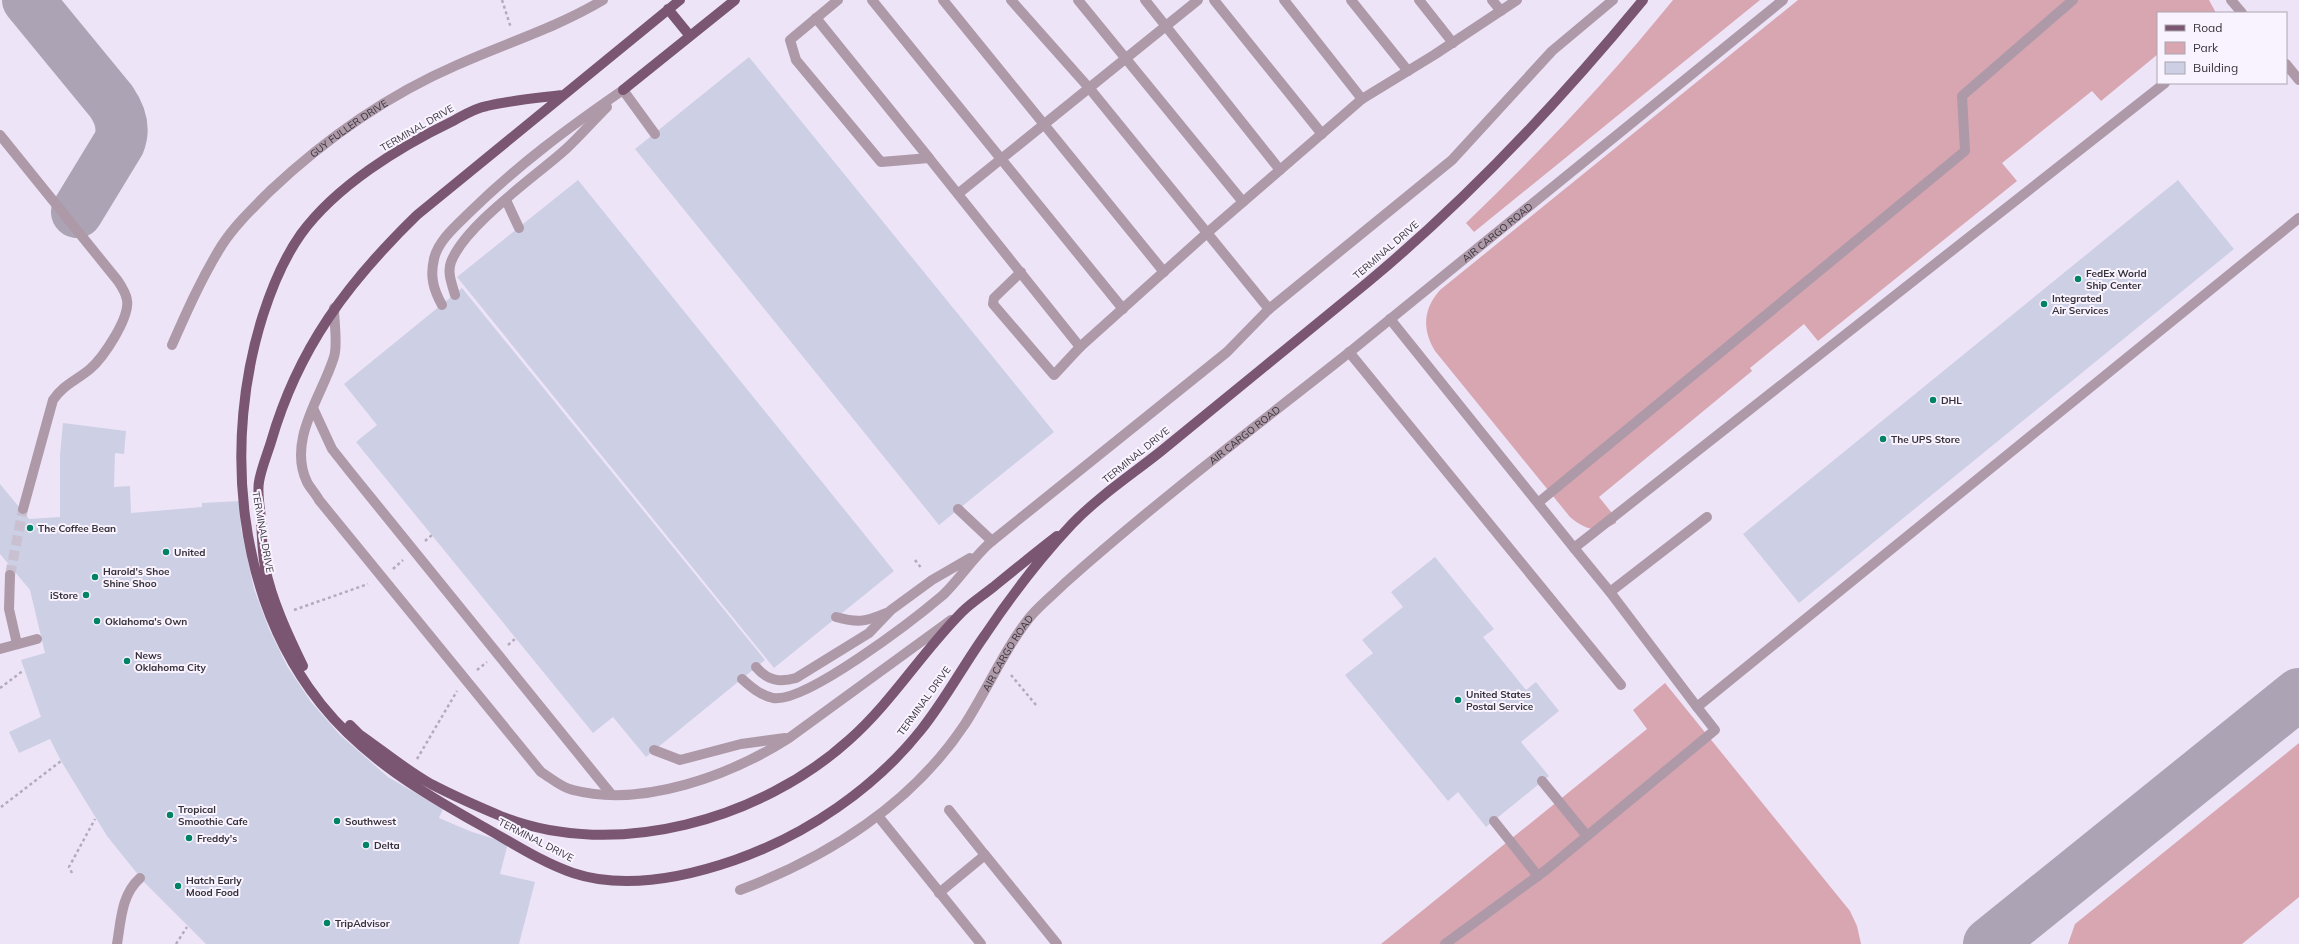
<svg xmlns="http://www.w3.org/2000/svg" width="2299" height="944" viewBox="0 0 2299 944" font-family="Mulish,sans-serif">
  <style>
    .green { fill: #d7a6b1 }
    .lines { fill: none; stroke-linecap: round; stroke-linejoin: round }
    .taxiway { stroke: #aca4b4; stroke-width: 52 }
    .building { fill: #cdcfe4 }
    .minor-tunnel { stroke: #c9c0d2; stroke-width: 10; stroke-dasharray: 10 5; stroke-linecap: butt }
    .path { stroke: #b3abbb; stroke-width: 2.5; stroke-dasharray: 3 3; stroke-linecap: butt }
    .minor { stroke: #ae99a8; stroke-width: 10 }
    .major { stroke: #7a5672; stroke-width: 10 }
    .poi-dot { fill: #008365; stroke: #f9f3ff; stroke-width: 1.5 }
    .labels { text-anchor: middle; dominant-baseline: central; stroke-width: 4; stroke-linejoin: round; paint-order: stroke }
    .street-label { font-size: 10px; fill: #36323a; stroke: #f9f3ff }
    .poi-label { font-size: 10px; font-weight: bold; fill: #36323a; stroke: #f9f3ff; text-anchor: start }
  </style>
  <rect width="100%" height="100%" fill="#eee4f8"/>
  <path class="green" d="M1673 0H1760L1474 232 1466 223C1540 152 1609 79 1673 0Z
    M1798 0H2209L2216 13H2158V54L2101 101 2092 91 2002 163 2017 181 1818 341 1804 324 1750 368 1752 371 1599 497 1616 518V523C1599 534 1585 530 1570 517L1435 351C1422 330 1423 309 1440 290Z
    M1665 683 1850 911 1857 926 1861 944H1381L1647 729 1633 710Z
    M2299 743V897L2242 944H2068L2075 924Z"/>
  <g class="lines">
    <path class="taxiway" d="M28 0 111 101C120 114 125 128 119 143L77 212
      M1989 944 2299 694"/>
  </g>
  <path class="building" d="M749 57 1054 432 939 525 635 149Z
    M578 180 894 571 774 668 457 277Z
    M2178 180 2234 249 1799 603 1743 534Z
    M462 288 765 660 646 757 613 717 593 733 356 442 377 425 344 384Z
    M63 423 126 431 124 454 115 453 114 487 130 486 131 513 202 507V503L240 501 241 529 254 589 269 629 287 666 311 702 340 735 388 777 443 809 439 818 472 832 508 843 500 874 535 882 519 944H206L144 882 107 836 61 761 50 739 19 753 9 732 41 717 21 660 45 653 30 590 0 554V484L29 519 60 517V455Z
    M1435 557 1494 629 1483 637 1526 690 1536 682 1559 711 1521 742 1549 776 1486 827 1458 792 1448 801 1345 675 1373 653 1362 640 1403 607 1391 592Z"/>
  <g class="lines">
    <path class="minor-tunnel" d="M10 575 23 509"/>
    <path class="path" d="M502 0 511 28
      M425 541 432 535
      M915 560 922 569
      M393 569 403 560
      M294 610 368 584
      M508 645 516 638
      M477 670 487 662
      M1011 675 1036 705
      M0 688 24 670
      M417 759 457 691
      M1 807 61 761
      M72 873 69 867 95 819
      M176 944 187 927"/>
    <g class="minor">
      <path d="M838 0 790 40 796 60 881 162 929 158 1080 347 1207 233 1362 99 1434 55 1517 0"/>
      <path d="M872 0 1123 309"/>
      <path d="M943 0 1164 272"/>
      <path d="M1011 0 1090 89 1269 309"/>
      <path d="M1078 0 1243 202"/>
      <path d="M1145 0 1280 170"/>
      <path d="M1214 0 1322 134"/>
      <path d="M1284 0 1362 99"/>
      <path d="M1351 0 1408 71"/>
      <path d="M1419 0 1453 43"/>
      <path d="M1492 0 1501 11"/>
      <path d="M2231 0 2242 13"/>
      <path d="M816 18 929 158"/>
      <path d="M2286 64 2299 80"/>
      <path d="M2165 83 1574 548 1610 592 1697 707 2299 218"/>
      <path d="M623 90 655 134"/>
      <path d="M0 135 118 281C122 287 126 293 127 300 130 318 103 358 90 369 77 380 63 385 53 400L23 509"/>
      <path d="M959 193 1198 0"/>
      <path d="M506 200 519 228"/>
      <path d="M1021 272 994 298 993 304 1054 375 1080 347"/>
      <path d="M455 295C452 284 447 273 451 262 465 225 536 176 566 149 580 136 593 121 607 107"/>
      <path d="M442 305C433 289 430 276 434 259 438 240 458 224 471 211 518 165 568 128 623 90"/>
      <path d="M334 308C334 321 338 345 334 357 322 396 287 440 307 482 310 488 316 494 319 500L541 772C551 778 562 788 573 790 643 808 731 775 789 738L951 620"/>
      <path d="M1390 319 1574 548"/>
      <path id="s1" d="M172 345C187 311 202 277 222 245 235 225 253 208 270 191 324 140 388 95 457 65 506 43 556 28 603 0"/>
      <path d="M1349 352 1621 685"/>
      <path d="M313 408 332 449 351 473 611 794"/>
      <path d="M1539 502 1965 151 1962 96 2073 0"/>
      <path d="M958 509 992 541"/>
      <path d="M10 575 9 609 17 644"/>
      <path d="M1610 592 1707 517"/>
      <path d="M836 617C858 623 865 622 886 613"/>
      <path d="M0 649 37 639"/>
      <path d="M756 667C767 680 779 683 796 678L869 633 891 610 932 580 970 558"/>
      <path d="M742 679C751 687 760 695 773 698 805 704 916 618 943 595 960 579 973 557 992 541L1227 352 1269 309 1452 160 1552 51 1613 0"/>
      <path d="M654 750 680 760 741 744 785 738"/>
      <path d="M1542 781 1587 836"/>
      <path d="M949 810 985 855"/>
      <path d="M878 816 981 944"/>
      <path d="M1494 821 1538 876"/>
      <path id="s2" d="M740 890C828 857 912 804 965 724 987 690 1005 648 1030 617 1040 605 1054 594 1065 583 1157 501 1255 427 1351 351 1495 234 1639 117 1783 0"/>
      <path d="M939 893 985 855 1057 944"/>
      <path d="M117 944C121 921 121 895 140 878"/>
      <path d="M1445 944 1546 870 1715 730 1697 707"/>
    </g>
    <path class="major" d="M668 9 690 36
      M623 90 735 0
      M563 95C538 98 512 100 487 106 475 108 464 115 453 121 399 147 336 186 301 234 284 258 272 287 263 315 223 441 236 597 321 704 364 758 423 793 482 826 511 842 541 862 573 873 624 890 686 877 735 860 806 835 874 789 921 730 945 700 963 666 985 635 1011 596 1040 558 1072 524 1098 497 1131 475 1160 452 1229 395 1299 339 1368 282 1469 198 1559 102 1643 0
      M303 666C288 635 272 601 265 567 262 552 262 534 261 519 260 507 257 493 259 482 261 469 267 455 271 442 298 348 348 282 417 215L680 0
      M350 725 359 734C382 750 406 770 431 784 454 796 479 807 503 817 616 861 762 819 849 740 892 702 922 652 962 612 971 603 982 596 992 588 1013 571 1035 553 1057 536"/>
  </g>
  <g class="poi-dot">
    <circle cx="2078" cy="279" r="4"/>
    <circle cx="2044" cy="304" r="4"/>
    <circle cx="1933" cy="400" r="4"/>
    <circle cx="1883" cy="439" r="4"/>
    <circle cx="30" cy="528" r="4"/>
    <circle cx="166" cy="552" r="4"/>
    <circle cx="95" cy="577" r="4"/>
    <circle cx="86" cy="595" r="4"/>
    <circle cx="97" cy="621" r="4"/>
    <circle cx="127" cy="661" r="4"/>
    <circle cx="1458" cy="700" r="4"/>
    <circle cx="170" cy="815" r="4"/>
    <circle cx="337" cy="821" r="4"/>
    <circle cx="189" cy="838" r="4"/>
    <circle cx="366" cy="845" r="4"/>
    <circle cx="178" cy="886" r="4"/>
    <circle cx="327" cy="923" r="4"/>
  </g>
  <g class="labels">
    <g class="street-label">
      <text transform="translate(417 128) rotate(-30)">TERMINAL DRIVE</text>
      <text stroke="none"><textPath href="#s1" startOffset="285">GUY FULLER DRIVE</textPath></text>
      <text stroke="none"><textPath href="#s2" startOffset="1015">AIR CARGO ROAD</textPath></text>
      <text transform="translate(1386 250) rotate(-41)">TERMINAL DRIVE</text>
      <text stroke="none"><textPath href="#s2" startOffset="691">AIR CARGO ROAD</textPath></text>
      <text transform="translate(1136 455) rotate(-39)">TERMINAL DRIVE</text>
      <text transform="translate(263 532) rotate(80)">TERMINAL DRIVE</text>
      <text stroke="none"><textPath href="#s2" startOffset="367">AIR CARGO ROAD</textPath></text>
      <text transform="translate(924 701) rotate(-54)">TERMINAL DRIVE</text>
      <text transform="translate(536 840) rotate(27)">TERMINAL DRIVE</text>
    </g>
    <g class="poi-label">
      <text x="2086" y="273">FedEx World<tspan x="2086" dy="12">Ship Center</tspan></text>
      <text x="2052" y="298">Integrated<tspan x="2052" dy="12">Air Services</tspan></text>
      <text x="1941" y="400">DHL</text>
      <text x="1891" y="439">The UPS Store</text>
      <text x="38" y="528">The Coffee Bean</text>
      <text x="174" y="552">United</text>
      <text x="103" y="571">Harold's Shoe<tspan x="103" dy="12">Shine Shoo</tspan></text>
      <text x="78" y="595" text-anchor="end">iStore</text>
      <text x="105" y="621">Oklahoma's Own</text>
      <text x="135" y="655">News<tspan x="135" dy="12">Oklahoma City</tspan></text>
      <text x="1466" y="694">United States<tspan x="1466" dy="12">Postal Service</tspan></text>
      <text x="178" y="809">Tropical<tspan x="178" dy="12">Smoothie Cafe</tspan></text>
      <text x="345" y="821">Southwest</text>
      <text x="197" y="838">Freddy's</text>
      <text x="374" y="845">Delta</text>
      <text x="186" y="880">Hatch Early<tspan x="186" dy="12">Mood Food</tspan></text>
      <text x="335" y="923">TripAdvisor</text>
    </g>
  </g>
  <rect x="2157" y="12" width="130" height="72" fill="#f9f3ff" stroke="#aba6b0"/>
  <rect x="2165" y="25" width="20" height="6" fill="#7a5672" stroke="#aba6b0"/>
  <text x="2193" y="32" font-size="12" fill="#36323a">Road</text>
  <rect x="2165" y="42" width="20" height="12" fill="#d7a6b1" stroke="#aba6b0"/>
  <text x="2193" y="52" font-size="12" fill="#36323a">Park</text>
  <rect x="2165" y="62" width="20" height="12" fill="#cdcfe4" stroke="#aba6b0"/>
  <text x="2193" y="72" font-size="12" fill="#36323a">Building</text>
</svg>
